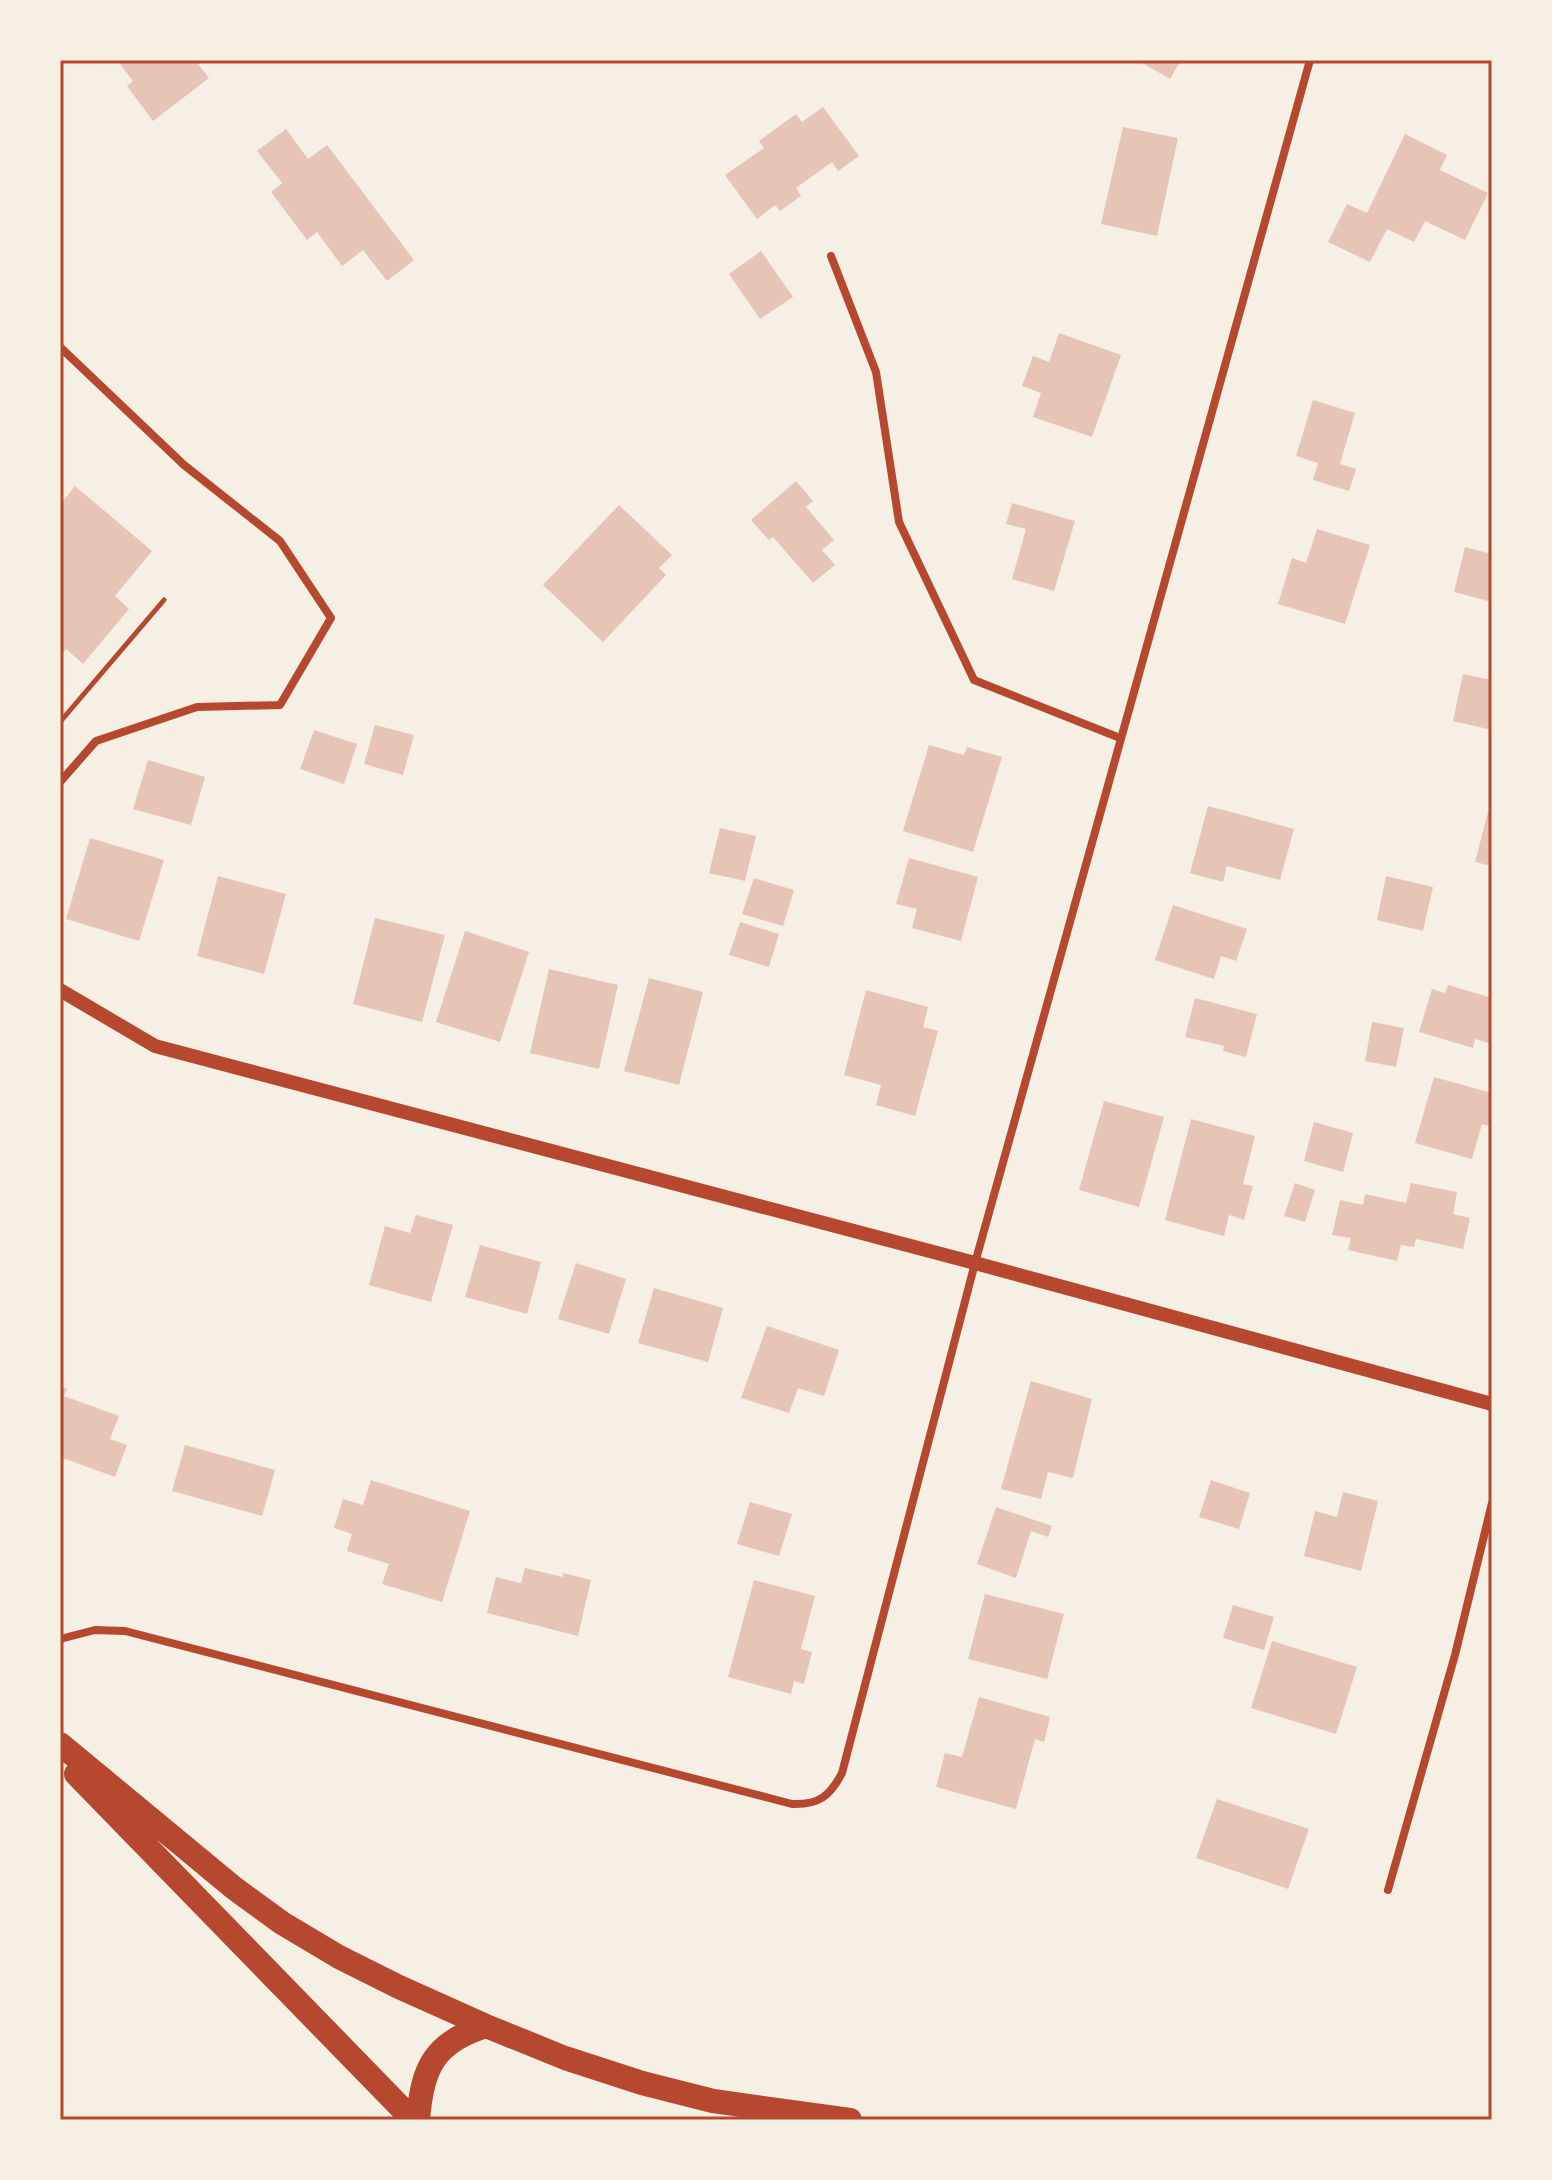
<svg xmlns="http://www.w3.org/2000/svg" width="1552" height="2180" viewBox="0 0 1552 2180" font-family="Signika,sans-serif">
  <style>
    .building { fill: #e6c5b7 }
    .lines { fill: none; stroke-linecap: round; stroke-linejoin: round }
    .path { stroke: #b5482f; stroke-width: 5 }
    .minor { stroke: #b5482f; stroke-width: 8 }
    .tertiary { stroke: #b5482f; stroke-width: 14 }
    .motorway { stroke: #b5482f; stroke-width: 24 }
    .neatline { fill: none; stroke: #b5482f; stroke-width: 3 }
  </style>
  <rect width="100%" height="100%" fill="#f6efe4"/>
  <path class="building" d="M117 60H203L198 64 209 78 153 121 127 86 133 81Z
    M1137 60H1181L1170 79Z
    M823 107 859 156 838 171 832 162 796 188 801 196 780 211 775 205 757 219 725 175 764 148 759 141 796 114 802 122Z
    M1123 127 1178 138 1157 236 1101 224Z
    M286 129 308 159 327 145 414 260 387 281 363 250 342 266 317 232 307 240 271 192 282 183 257 151Z
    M1405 134 1447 155 1440 170 1488 193 1465 240 1425 221 1414 242 1387 229 1370 262 1328 242 1347 204 1367 213Z
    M761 251 793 297 760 319 729 274Z
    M1059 333 1121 355 1092 437 1033 417 1041 393 1022 386 1033 356 1049 362Z
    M1313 400 1355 413 1340 464 1356 469 1349 491 1313 480 1318 463 1296 456Z
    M796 481 813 501 806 507 834 540 822 550 835 565 813 583 773 537 769 540 751 520Z
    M75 486 152 551 115 596 129 609 83 664 66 649 63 653 60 651V505Z
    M1012 503 1075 521 1054 591 1012 579 1026 529 1006 524Z
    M619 505 672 555 659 568 666 575 603 642 543 585Z
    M1317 529 1370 545 1345 624 1278 604 1292 558 1306 563Z
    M1465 547 1492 554V602L1454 592Z
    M1463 674 1492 680V730L1453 721Z
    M375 725 414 735 403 775 364 764Z
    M314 730 357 744 344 784 300 769Z
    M929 745 964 755 967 747 1002 757 973 852 903 831Z
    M148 760 205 777 191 825 133 809Z
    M1208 806 1294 829 1280 880 1227 866 1223 882 1190 873Z
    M1488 812 1492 813V866L1475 862Z
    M720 828 756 836 745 881 709 873Z
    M90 838 164 860 139 941 66 919Z
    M909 858 978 877 961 941 912 928 917 909 896 904Z
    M218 876 286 894 264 974 197 956Z
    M1386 876 1433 887 1423 931 1377 920Z
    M754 878 794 890 783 926 742 914Z
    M1173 905 1247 929 1236 961 1221 956 1214 979 1155 960Z
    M375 918 445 935 422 1022 353 1004Z
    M740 922 779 934 769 967 729 955Z
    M465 931 529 952 500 1042 436 1022Z
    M549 969 618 985 599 1069 530 1053Z
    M649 978 703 992 679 1085 624 1071Z
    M1448 985 1492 998V1044L1475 1039 1473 1048 1419 1032 1432 989 1445 993Z
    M866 990 928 1007 923 1027 938 1031 915 1116 876 1105 881 1085 844 1075Z
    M1195 998 1257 1014 1246 1057 1223 1051 1224 1046 1185 1037Z
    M1372 1022 1404 1028 1396 1067 1365 1061Z
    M1434 1077 1492 1093V1127L1482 1124 1472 1159 1415 1143Z
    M1104 1101 1164 1117 1139 1207 1079 1190Z
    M1191 1119 1255 1136 1243 1184 1253 1186 1244 1220 1229 1215 1224 1236 1165 1220Z
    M1314 1122 1353 1133 1343 1172 1304 1161Z
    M1295 1183 1315 1190 1305 1222 1284 1216Z
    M1411 1183 1457 1192 1453 1214 1470 1218 1463 1249 1416 1239 1414 1247 1401 1245 1397 1261 1348 1250 1351 1238 1332 1235 1340 1200 1363 1205 1365 1194 1406 1203Z
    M416 1215 453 1225 431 1302 369 1285 385 1226 410 1233Z
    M480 1245 541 1262 527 1314 465 1297Z
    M576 1263 626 1279 609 1334 558 1319Z
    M654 1288 723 1308 708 1362 638 1343Z
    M767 1326 839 1350 824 1396 798 1388 789 1413 741 1398Z
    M1031 1381 1092 1399 1073 1478 1048 1472 1041 1499 1001 1489Z
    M60 1387 67 1389 64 1396 119 1416 110 1439 127 1445 115 1477 60 1457Z
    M185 1445 275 1470 262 1516 172 1491Z
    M371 1480 470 1511 442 1602 382 1584 389 1564 347 1551 352 1534 334 1528 343 1499 363 1505Z
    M1211 1480 1250 1493 1239 1529 1199 1517Z
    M1343 1492 1378 1501 1361 1571 1304 1556 1315 1511 1337 1517Z
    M750 1502 792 1514 779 1556 737 1544Z
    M996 1507 1052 1526 1048 1537 1031 1531 1016 1578 977 1564Z
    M525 1568 563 1577V1573L591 1580 578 1636 487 1613 496 1577 521 1583Z
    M754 1580 815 1596 801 1649 812 1652 804 1684 794 1681 791 1694 728 1677Z
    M985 1594 1064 1614 1047 1679 968 1659Z
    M1233 1605 1274 1617 1264 1650 1223 1638Z
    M1272 1641 1357 1667 1336 1734 1251 1708Z
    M979 1697 1050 1717 1044 1742 1035 1739 1016 1809 936 1787 945 1753 962 1757Z
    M1217 1799 1309 1829 1288 1889 1196 1858Z"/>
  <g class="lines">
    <path class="path" d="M60 722 164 600"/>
    <path class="minor" d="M831 256 876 372 899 522 974 680 1120 738
      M60 347 184 465 280 541 331 618 280 705 197 707 96 741 60 782
      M60 1639 95 1630 125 1631 792 1804C819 1805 830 1796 842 1773L975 1263 1310 60
      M1388 1890 1455 1655 1492 1503"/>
    <path class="tertiary" d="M60 990 155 1046 975 1263 1492 1404"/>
    <path class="motorway" d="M60 1744 234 1888 282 1923 339 1957 399 1987 486 2026 565 2058 642 2083 713 2101 850 2120
      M76 1774 413 2120
      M418 2120C422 2068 434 2042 486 2026"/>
  </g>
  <rect width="1552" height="2180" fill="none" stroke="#f6efe4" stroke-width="124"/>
  <rect x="62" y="62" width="1428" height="2056" class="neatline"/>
</svg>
